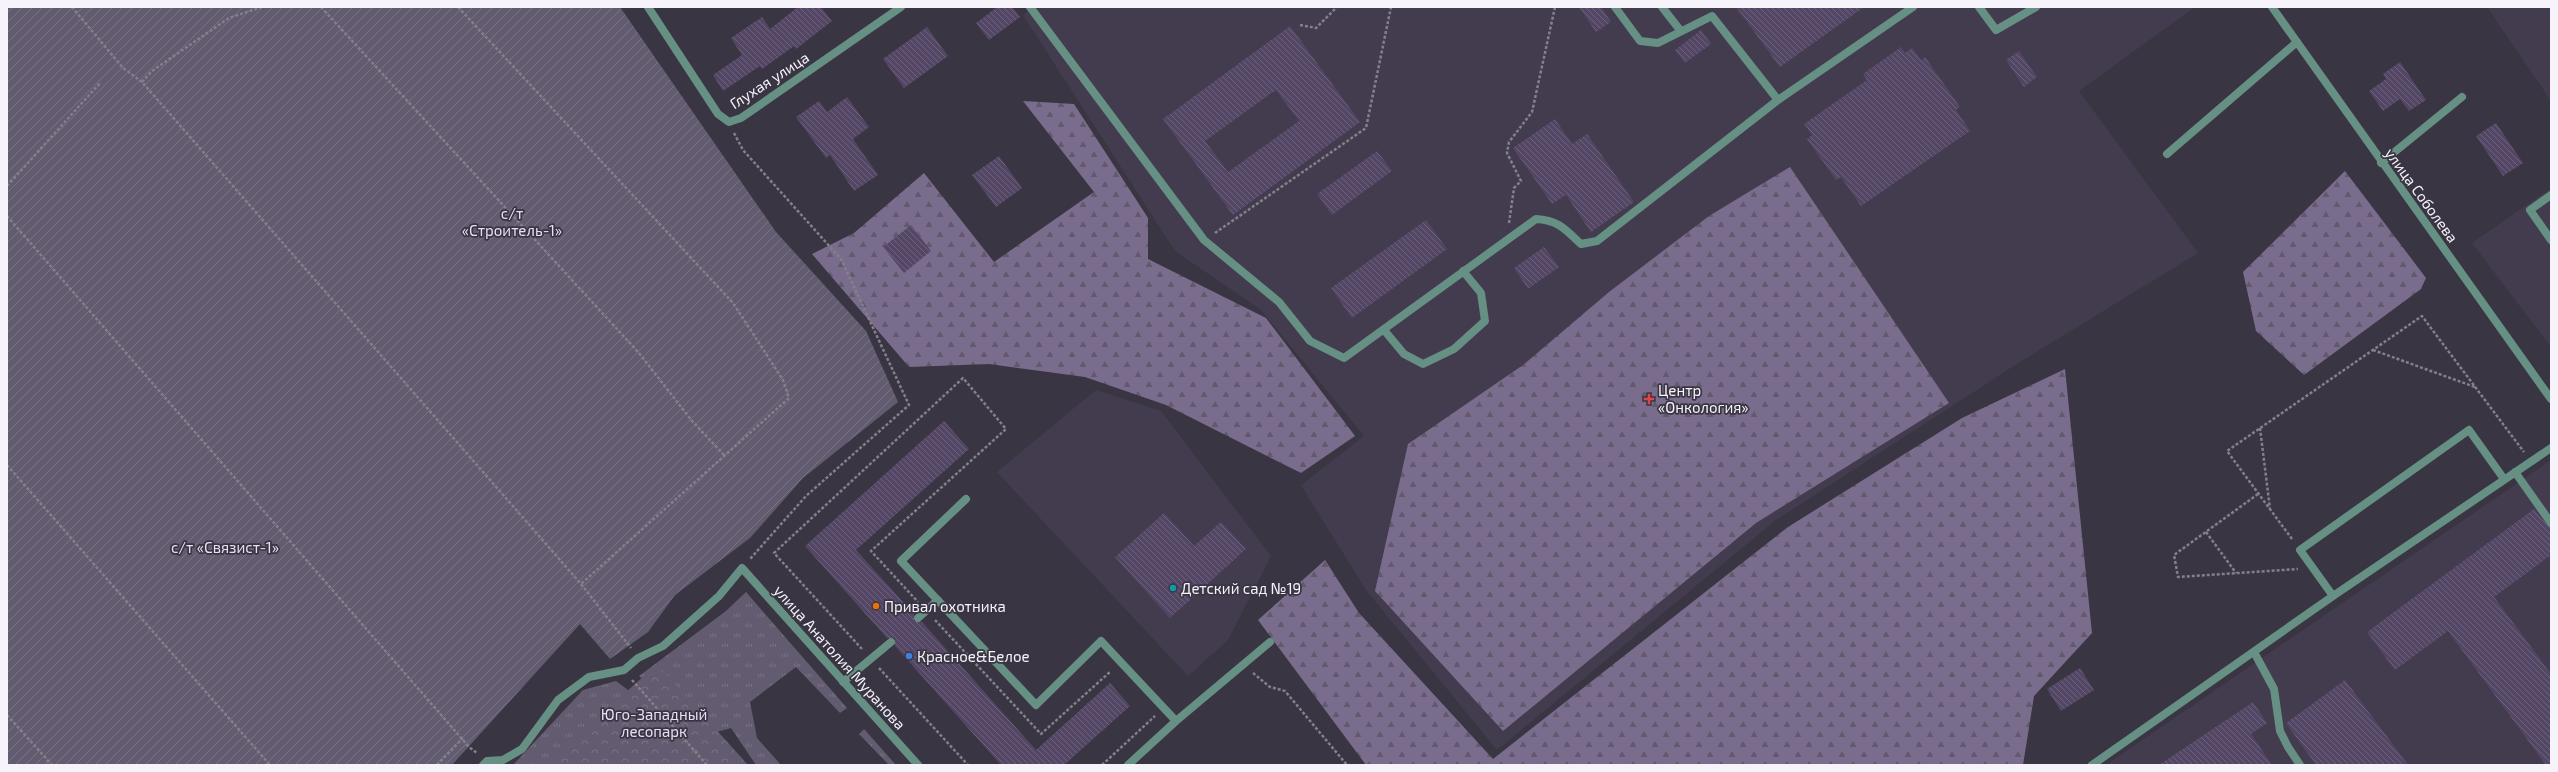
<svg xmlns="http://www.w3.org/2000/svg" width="2558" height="772" viewBox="0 0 2558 772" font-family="'Exo 2',sans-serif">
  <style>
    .built { fill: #433c4f }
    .grass { fill: url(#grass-tufts) }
    .forest { fill: url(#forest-firs) }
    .park { fill: url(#park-crowns) }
    .garden { fill: url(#garden-furrows) }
    .building { fill: url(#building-back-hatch); fill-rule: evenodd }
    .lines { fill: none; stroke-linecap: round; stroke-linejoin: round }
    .path { stroke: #84808b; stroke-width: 2.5; stroke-dasharray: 3 2; stroke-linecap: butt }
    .service { stroke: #669083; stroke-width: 8 }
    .minor { stroke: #669083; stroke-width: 8 }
    .tertiary { stroke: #669083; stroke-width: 8 }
    .health-dot { fill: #e0444e; stroke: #3a3542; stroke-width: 1.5 }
    .culture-dot { fill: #0f9aa8; stroke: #3a3542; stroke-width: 1.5 }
    .food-dot { fill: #e8710a; stroke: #3a3542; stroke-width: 1.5 }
    .shop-dot { fill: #3f7fe0; stroke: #3a3542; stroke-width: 1.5 }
    .labels { text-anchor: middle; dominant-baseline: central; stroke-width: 3.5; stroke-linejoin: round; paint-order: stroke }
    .street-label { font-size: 15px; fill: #f6f3fb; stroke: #3a3542 }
    .park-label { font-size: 15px; fill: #e8dff6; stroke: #3a3542 }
    .poi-label { font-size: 15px; fill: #f6f3fb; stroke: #3a3542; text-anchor: start }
  </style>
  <defs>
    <pattern id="grass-tufts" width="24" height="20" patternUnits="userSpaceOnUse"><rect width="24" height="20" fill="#635b6f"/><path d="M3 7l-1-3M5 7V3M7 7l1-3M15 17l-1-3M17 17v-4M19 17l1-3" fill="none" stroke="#7a7384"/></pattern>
    <pattern id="forest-firs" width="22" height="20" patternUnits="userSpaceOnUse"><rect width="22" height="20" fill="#7a6c8d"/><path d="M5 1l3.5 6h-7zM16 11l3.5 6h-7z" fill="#625a6c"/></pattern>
    <pattern id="park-crowns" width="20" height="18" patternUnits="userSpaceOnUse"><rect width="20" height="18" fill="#635b6f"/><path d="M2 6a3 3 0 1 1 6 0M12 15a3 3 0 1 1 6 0" fill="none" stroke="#7a7384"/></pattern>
    <pattern id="garden-furrows" width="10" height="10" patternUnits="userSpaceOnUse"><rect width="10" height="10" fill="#635b6f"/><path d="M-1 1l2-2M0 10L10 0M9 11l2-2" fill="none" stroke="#7a7384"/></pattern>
    <pattern id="building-back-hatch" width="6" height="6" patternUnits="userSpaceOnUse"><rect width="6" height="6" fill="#544665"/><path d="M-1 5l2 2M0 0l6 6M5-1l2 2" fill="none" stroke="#6d617c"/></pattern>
  </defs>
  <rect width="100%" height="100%" fill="#3a3542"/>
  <path class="built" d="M1033 7H2195L2079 91 2198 253 2020 362 1776 520 1497 750 1366 590 1301 485 1364 436 1261 310 1175 251 1023 15Z
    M2487 7H2551V101Z
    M2551 188V347L2472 243Z
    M1096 390 1161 411 1271 556 1228 640 1188 676 997 472Z
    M2551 460V765H2106Z"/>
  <path class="grass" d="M746 592 847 708 840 713 796 667 750 702 757 738 781 765H756L731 728 601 765H513L583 690 616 681 636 696 651 686 639 676 726 611Z
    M864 729 896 765H889L859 734Z"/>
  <path class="forest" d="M1023 101 1074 104 1148 218V259L1266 318 1355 436 1301 473 1166 405 1085 377 989 364 909 367 812 254 854 233 924 173 994 262 1094 192Z
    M1790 167 1949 403 1756 523 1503 731 1375 591 1408 444 1523 365 1609 292 1709 216Z
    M2345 171 2426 278 2421 289 2304 375 2256 331 2243 272Z
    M2065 369 2092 633 2034 696 2023 765H1366L1258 620 1325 560 1359 613 1493 759 1788 527 1962 418Z"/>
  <path class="park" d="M657 664 748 765H546Z"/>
  <path class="garden" d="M7 7H620L776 232 866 331 898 402 803 478 750 538 675 595 648 632 610 659 580 624 452 765H7Z"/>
  <path class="building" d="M798 7H821L832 21 796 49 794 46 762 69 760 66 723 91 713 75 742 55 731 38 762 17 770 29Z
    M997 7H1012L1020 17 989 40 976 23Z
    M1579 7H1601L1611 22 1596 32Z
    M1736 7H1864L1780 67Z
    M1290 26 1360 122 1233 215 1163 119ZM1276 90 1299 121 1228 172 1205 141Z
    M927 27 948 56 904 88 883 59Z
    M1701 30 1711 44 1685 63 1675 50Z
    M1901 47 1905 53 1912 48 1921 60 1925 57 1960 107 1956 110 1970 131 1861 206 1841 177 1836 180 1807 139 1812 135 1804 124 1867 80 1863 74Z
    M2019 51 2037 77 2024 87 2006 60Z
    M2400 62 2426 100 2409 111 2400 99 2383 111 2369 91 2386 79 2383 74Z
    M847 97 869 127 853 139 878 175 854 191 830 155 826 158 796 117 819 101 827 112Z
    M1555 119 1572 144 1587 134 1634 202 1591 232 1566 195 1552 204 1513 148Z
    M2496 123 2523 163 2503 176 2476 136Z
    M1377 151 1392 171 1332 215 1317 194Z
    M999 156 1022 188 996 207 972 175Z
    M1426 220 1447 249 1352 318 1331 288Z
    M911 225 931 251 904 273 883 247Z
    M1544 247 1559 267 1528 289 1514 268Z
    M944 421 969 449 856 550 914 614V621L922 622 1036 750 1110 683 1130 706 1064 765H1001L895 646V638H887L805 546Z
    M2534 509 2551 529V555L2494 597 2551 674V765H2546L2448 631 2395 670 2367 632Z
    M1164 513 1194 546 1221 522 1246 549 1170 618 1115 557Z
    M2080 668 2094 690 2061 711 2047 689Z
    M2345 680 2408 765H2316L2286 723Z
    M2253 702 2267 723 2251 734 2272 765H2159Z"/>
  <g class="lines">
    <path class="path" d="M72 7 123 68 142 82 581 584 631 648
      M321 7 639 353 692 421 724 455
      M458 7 733 303 783 380 789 398 581 584
      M1300 25 1316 28 1337 7
      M142 82 152 71 229 18 262 7
      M734 133 743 150 841 259 909 405 806 496 750 559
      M7 186 101 82
      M7 216 469 747 477 753
      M1509 223 1514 188 1521 181 1507 153 1509 142 1532 112 1555 7
      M1215 233 1366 128 1391 7
      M2373 350 2475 387
      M2260 428 2270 509
      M7 465 270 765
      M2258 494 2174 555 2178 577 2298 569
      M2206 532 2236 573
      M2292 539 2227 451 2422 316 2524 452
      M935 620 1041 734 1111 671
      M862 649 774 553 963 378 1006 429 871 551 918 602
      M879 668 968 765
      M1253 673 1270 687 1285 691 1347 765
      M632 680 707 765
      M7 715 52 765
      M437 765 463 738
      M1102 765 1155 716"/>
    <path class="service" d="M1030 7 1204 240 1279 302 1310 341 1344 358 1536 219C1558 220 1565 229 1581 244L1597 241 1778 100 1913 7
      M1615 7 1640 41 1658 43 1712 16 1778 100
      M1662 7 1680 30
      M1979 7 1996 30 2036 7
      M2167 154 2297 42
      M2381 163 2462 97
      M2551 195 2530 210 2551 240
      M1384 330 1404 354 1423 364 1454 349 1485 321 1481 293 1463 271
      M2469 430 2504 479
      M2515 472 2551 523
      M966 499 901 561 1036 705 1101 641 1176 721
      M2333 596 2300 550 2469 430
      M918 618 938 600
      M2254 652 2274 689 2280 731 2288 747 2300 765
      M843 682 891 642
      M1128 765 1176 721 1270 642
      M2092 765 2333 596 2551 448"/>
    <path class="minor" d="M648 7 718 114 729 122 741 118 901 7
      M483 765 487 761 503 760 522 749 558 700 589 677 624 670 638 658 663 646 719 596 742 568 918 765"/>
    <path class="tertiary" d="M2272 7 2551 399"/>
  </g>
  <path class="health-dot" d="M1647 393h4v4h4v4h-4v4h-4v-4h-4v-4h4z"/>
  <circle class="culture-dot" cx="1173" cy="588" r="4"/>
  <circle class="food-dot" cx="876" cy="606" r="4"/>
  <circle class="shop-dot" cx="909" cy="656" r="4"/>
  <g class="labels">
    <g class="street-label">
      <text transform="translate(769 80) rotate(-33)">Глухая улица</text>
      <text transform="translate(2422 195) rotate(54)">улица Соболева</text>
      <text transform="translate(840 657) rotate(48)">улица Анатолия Муранова</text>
    </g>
    <g class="park-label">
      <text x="512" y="213">с/т<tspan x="512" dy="17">«Строитель-1»</tspan></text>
      <text x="225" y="547">с/т «Связист-1»</text>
      <text x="654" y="714">Юго-Западный<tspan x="654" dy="17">лесопарк</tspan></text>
    </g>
    <g class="poi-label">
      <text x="1658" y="390">Центр<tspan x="1658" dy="17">«Онкология»</tspan></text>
      <text x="1181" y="588">Детский сад №19</text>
      <text x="884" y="606">Привал охотника</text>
      <text x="917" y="656">Красное&amp;Белое</text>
    </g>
  </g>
  <rect width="2558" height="772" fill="none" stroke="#f6f3fb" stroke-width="16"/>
</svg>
